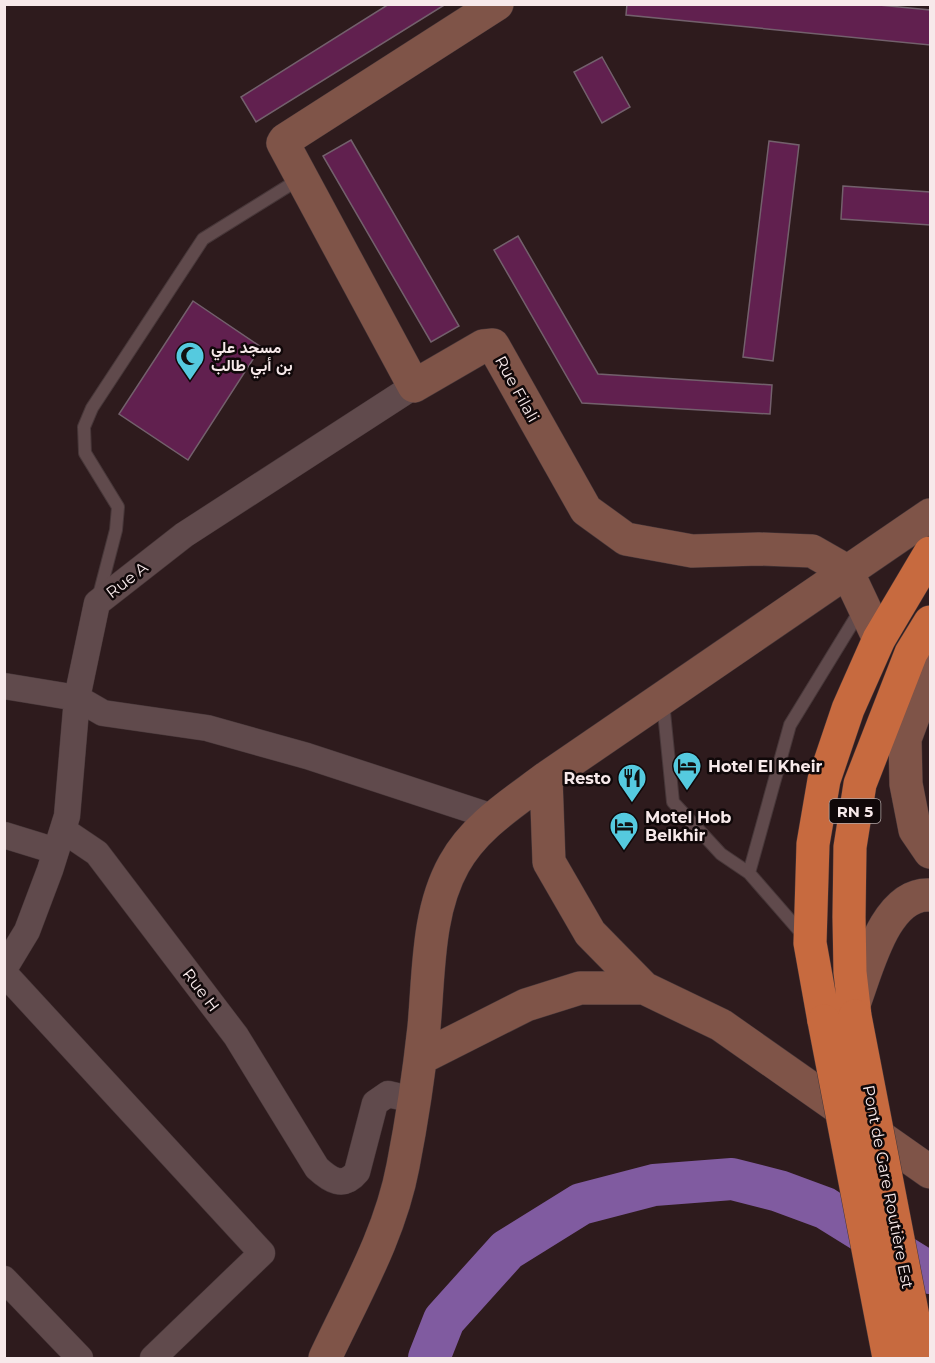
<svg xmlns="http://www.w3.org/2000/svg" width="935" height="1363" viewBox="0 0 935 1363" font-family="Montserrat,Vazirmatn,sans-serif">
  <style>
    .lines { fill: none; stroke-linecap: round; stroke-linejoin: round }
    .river { stroke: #805ba0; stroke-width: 42 }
    .building { fill: #61204f; stroke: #73606c; stroke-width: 1.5 }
    .lane-casing { stroke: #473739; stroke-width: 14 }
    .street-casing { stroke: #473739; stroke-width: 27 }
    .secondary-casing { stroke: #473739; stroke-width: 34 }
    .highway-casing { stroke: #473739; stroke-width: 34 }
    .lane { stroke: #604a4c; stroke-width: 12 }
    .street { stroke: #604a4c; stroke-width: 26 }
    .secondary { stroke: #7f5448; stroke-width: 33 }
    .highway { stroke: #c76a3f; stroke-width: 33 }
    .highway-bridge-casing { stroke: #473739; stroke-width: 34; stroke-linecap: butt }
    .highway-bridge { stroke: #c76a3f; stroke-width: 33 }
    .labels { text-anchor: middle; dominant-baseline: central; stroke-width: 5; stroke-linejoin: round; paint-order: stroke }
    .shield { fill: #100809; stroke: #b2a6a6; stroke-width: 1.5 }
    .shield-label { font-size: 15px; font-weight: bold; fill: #f7e9ea }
    .poi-label { font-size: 16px; font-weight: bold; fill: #f7e9ea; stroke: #100809; text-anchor: start }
    .street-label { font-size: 16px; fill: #f7e9ea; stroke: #100809 }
  </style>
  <rect width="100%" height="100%" fill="#2e1b1d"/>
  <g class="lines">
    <path class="river" d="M429 1358 444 1320 507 1250 581 1204 654 1185 732 1179 779 1191 825 1208 930 1273"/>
  </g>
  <path class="building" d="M389 4H446L256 122 241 97Z
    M627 4H869L930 10V45L626 15Z
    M602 57 630 107 602 123 574 72Z
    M351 140 459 326 431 342 323 156Z
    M769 141 799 145 773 361 743 357Z
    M843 186 930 192V225L841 219Z
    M518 236 598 374 772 385 770 414 582 403 494 250Z
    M193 301 261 347 188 460 119 414Z"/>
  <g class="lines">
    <g class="lane-casing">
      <path id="lane" d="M98 599 116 530 118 507 85 453 84 427 92 408 203 239 301 178
        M663 702 673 802 721 854 749 873
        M803 935 749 873 790 725 861 609"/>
    </g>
    <g class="street-casing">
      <path id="street" d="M4 686 77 698 103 713 207 728 307 756 493 817
        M63 830 97 853 236 1036 317 1168C330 1180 343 1189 357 1172L375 1103 388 1094 414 1100
        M4 835 56 851
        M4 969 27 931 50 870 67 816 77 698 97 603 184 535 414 386
        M4 973 262 1253 153 1358
        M4 1279 80 1358"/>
    </g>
    <g class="secondary-casing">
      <path id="secondary" d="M497 4 285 140 283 143 414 386 483 346 493 345 586 510 626 539 692 551 759 549 812 551 847 571 879 639
        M930 672 905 739 906 784 915 830 930 852
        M546 778 549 862 590 933 644 988
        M854 1004C867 970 885 892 930 895
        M421 1058 526 1005 580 988H644L721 1025 930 1172
        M325 1358C354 1296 390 1235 403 1166 412 1120 419 1073 424 1027 429 973 427 912 454 864 475 826 513 803 546 778L930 515"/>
    </g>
    <g class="highway-casing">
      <path id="highway" d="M855 1016 850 972 849 917 850 847 860 784 911 653 930 622
        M824 1021 810 943 813 844 824 780 848 709 879 639 930 553"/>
    </g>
    <use href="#lane" class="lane"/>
    <use href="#street" class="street"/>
    <use href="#secondary" class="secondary"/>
    <use href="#highway" class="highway"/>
    <g class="highway-bridge-casing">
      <path id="highway-bridge" d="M855 1016 921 1358
        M824 1021 889 1358"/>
    </g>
    <use href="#highway-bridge" class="highway-bridge"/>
  </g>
  <defs>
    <g id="mosque-pin" transform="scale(1.5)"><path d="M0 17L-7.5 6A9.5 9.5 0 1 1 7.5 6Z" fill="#55cadf" stroke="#100809"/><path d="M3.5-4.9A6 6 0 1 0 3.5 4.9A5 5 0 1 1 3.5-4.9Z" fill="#111"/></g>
    <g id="hotel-pin" transform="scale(1.5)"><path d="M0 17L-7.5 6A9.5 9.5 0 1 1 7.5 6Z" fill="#55cadf" stroke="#100809"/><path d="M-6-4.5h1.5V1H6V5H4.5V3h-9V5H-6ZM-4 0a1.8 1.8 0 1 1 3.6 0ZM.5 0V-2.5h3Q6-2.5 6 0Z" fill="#111"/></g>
    <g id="restaurant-pin" transform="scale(1.5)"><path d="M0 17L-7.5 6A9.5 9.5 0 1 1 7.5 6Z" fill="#55cadf" stroke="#100809"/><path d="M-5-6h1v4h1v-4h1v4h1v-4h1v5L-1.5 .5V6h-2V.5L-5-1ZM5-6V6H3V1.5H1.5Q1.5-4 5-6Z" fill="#111"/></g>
  </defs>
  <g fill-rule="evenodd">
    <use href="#mosque-pin" x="190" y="356"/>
    <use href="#hotel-pin" x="687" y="766"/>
    <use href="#restaurant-pin" x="632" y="778"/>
    <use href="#hotel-pin" x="624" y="826"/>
  </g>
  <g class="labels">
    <rect class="shield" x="829.5" y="799" width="51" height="24" rx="4.5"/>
    <g class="shield-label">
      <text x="855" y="811">RN 5</text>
    </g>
    <g class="poi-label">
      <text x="211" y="347">مسجد علي<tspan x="211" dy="18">بن أبي طالب</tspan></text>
      <text x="708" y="766">Hotel El Kheir</text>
      <text x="611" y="778" text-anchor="end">Resto</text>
      <text x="645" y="817">Motel Hob<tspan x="645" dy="18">Belkhir</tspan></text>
    </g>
    <g class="street-label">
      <text transform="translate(517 389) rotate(61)">Rue Filali</text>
      <text transform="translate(127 580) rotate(-38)">Rue A</text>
      <text transform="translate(201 990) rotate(53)">Rue H</text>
      <text transform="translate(888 1187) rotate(79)">Pont de Gare Routière Est</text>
    </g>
  </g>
  <rect width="935" height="1363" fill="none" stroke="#f7e9ea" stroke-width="12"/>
</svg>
